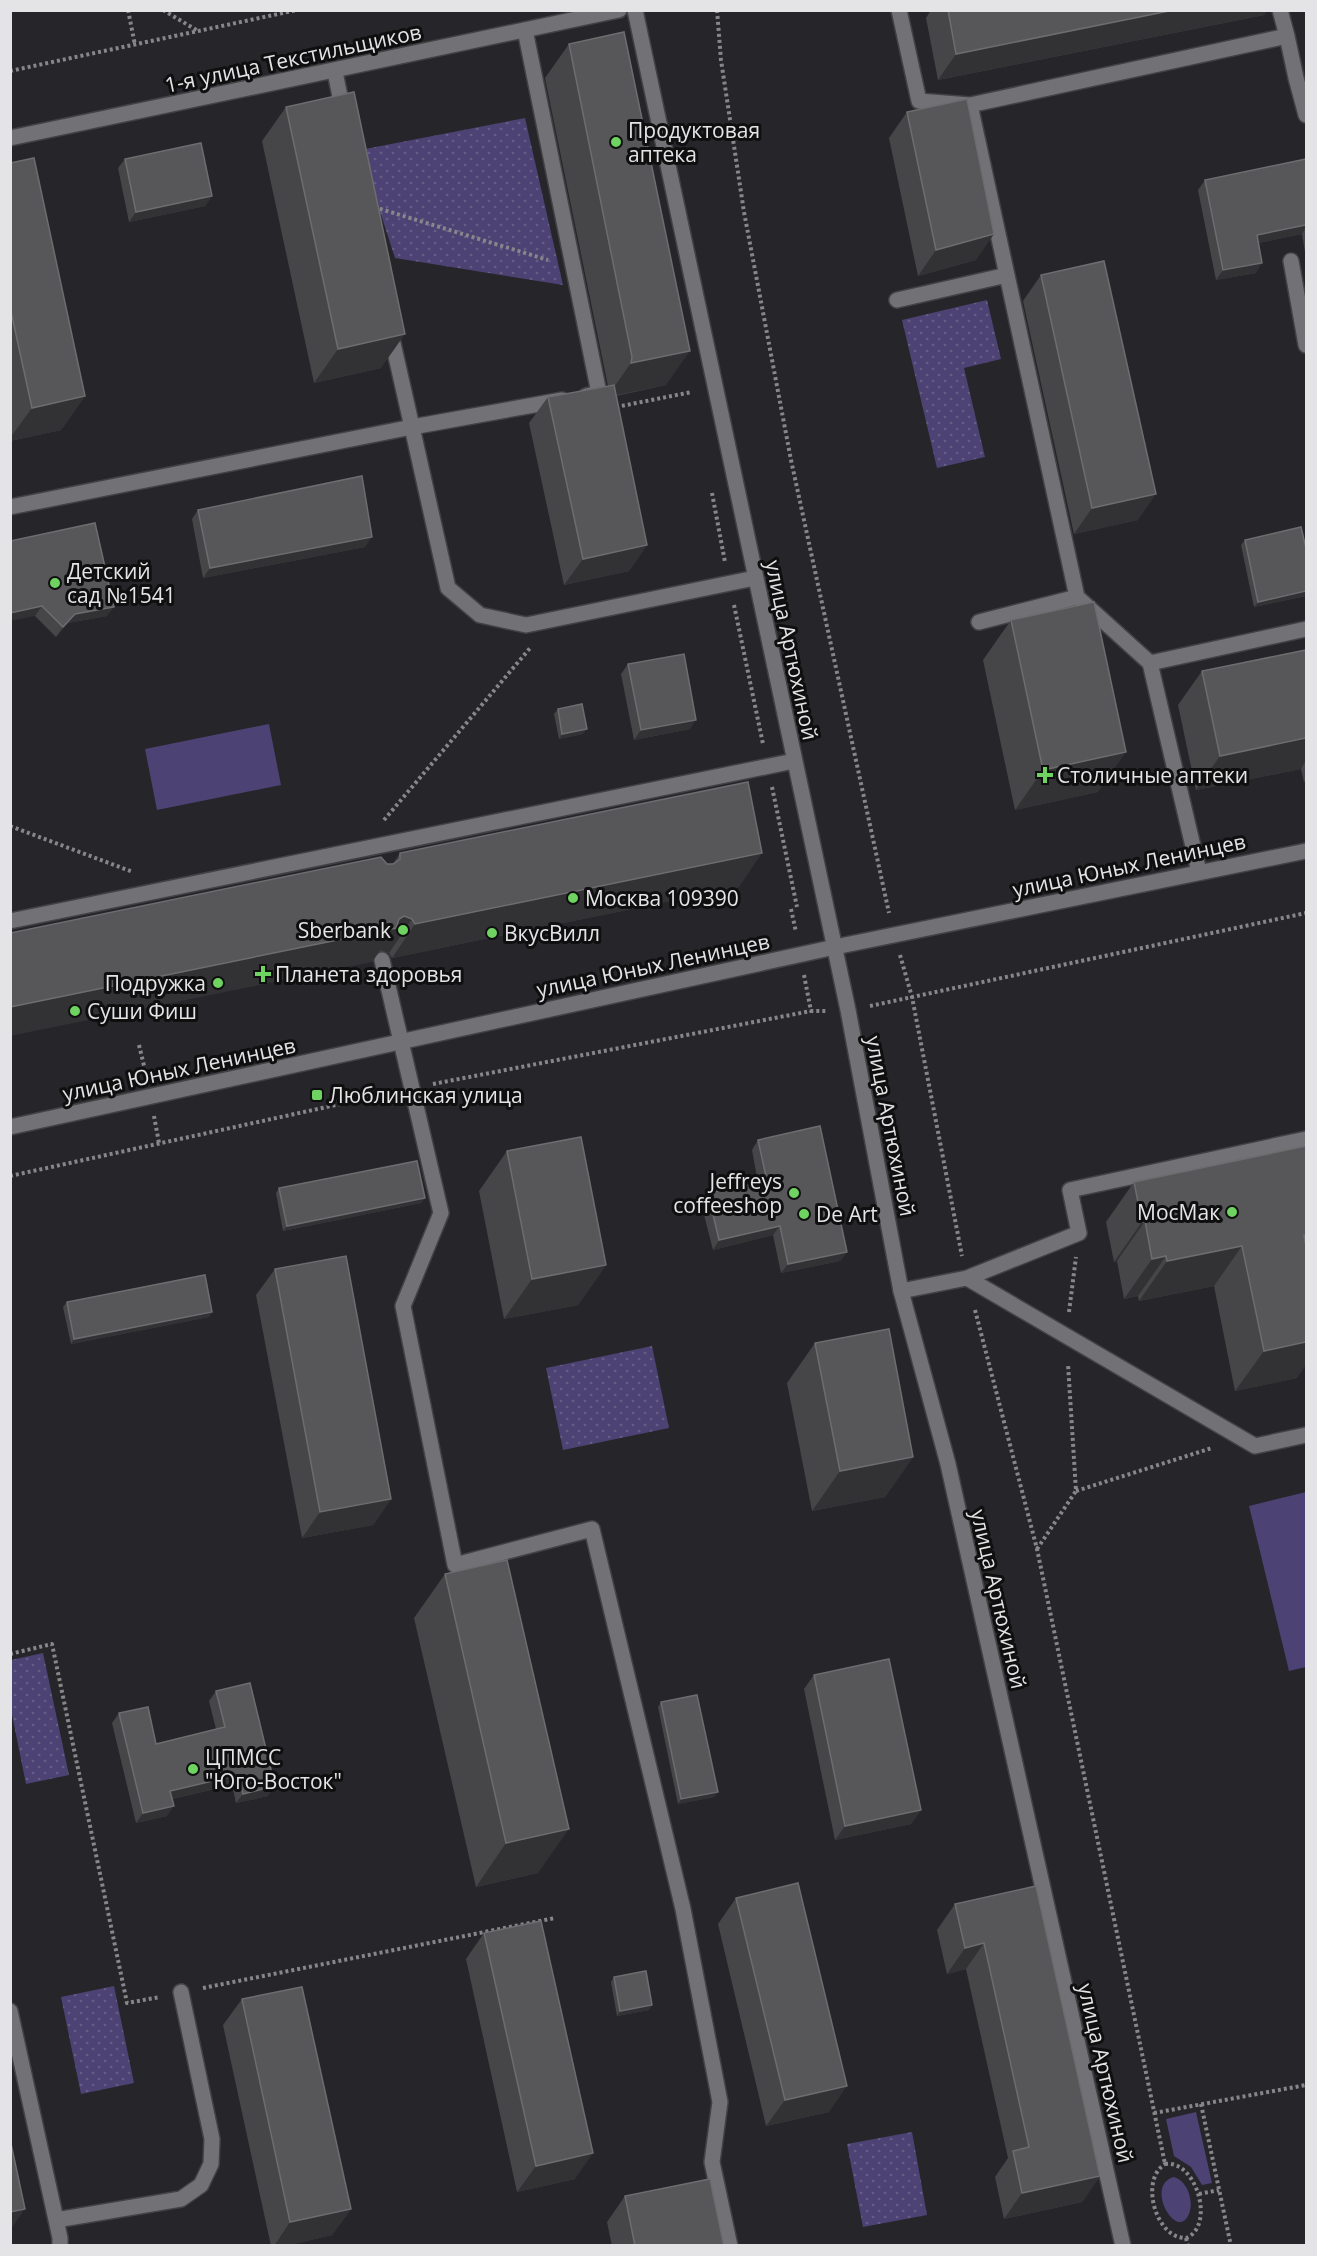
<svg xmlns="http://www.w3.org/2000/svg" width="1317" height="2256" viewBox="0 0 1317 2256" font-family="'Open Sans',sans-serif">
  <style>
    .grass { fill: #4c4273 }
    .park { fill: url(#park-dots) }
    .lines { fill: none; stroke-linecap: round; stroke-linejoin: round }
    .service-casing { stroke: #424144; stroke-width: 18 }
    .minor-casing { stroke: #424144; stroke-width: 18 }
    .secondary-casing { stroke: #424144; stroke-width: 18 }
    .path { stroke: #87868a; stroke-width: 4; stroke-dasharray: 3 3; stroke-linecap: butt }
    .service { stroke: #727175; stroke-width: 15 }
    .minor { stroke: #727175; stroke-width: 15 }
    .secondary { stroke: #727175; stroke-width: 15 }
    .wall { fill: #464649 }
    .shaded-wall { fill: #323235 }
    .building { fill: #57575a; stroke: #6d6d70; stroke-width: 1.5 }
    .poi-dot { fill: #6ed360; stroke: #0f0f10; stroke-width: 2 }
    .labels { text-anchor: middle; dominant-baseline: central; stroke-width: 6; stroke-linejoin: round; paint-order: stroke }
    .street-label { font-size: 21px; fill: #e4e3e6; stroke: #0f0f10 }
    .poi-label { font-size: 21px; fill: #e4e3e6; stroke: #0f0f10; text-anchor: start }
  </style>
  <defs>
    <pattern id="park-dots" width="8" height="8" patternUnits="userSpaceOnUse" patternTransform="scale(1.5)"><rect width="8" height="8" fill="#4c4273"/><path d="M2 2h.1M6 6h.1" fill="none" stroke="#665d87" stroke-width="1.8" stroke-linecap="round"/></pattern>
  </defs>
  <rect width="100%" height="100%" fill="#262529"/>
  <path class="grass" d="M269 724 281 785 157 810 145 749Z
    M1306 1492V1667L1289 1671 1249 1506Z
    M1196 2112 1212 2183 1202 2185 1191 2167 1174 2156 1166 2119Z
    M1174 2177C1188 2181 1195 2203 1188 2216 1176 2240 1144 2185 1174 2177Z"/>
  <path class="park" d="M525 118 563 285 395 258 360 150Z
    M987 300 1001 359 964 368 985 457 937 468 902 320Z
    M652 1346 669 1428 563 1450 546 1368Z
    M43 1653 69 1775 26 1784 11 1710V1660Z
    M114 1986 134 2083 81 2094 61 1997Z
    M912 2132 927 2215 863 2227 847 2144Z"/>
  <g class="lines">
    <g class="service-casing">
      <path id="service" d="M899 10 919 101 970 105 1077 597 1150 663
        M525 30 599 393 586 396
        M1287 36 1296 78 1306 115
        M335 72 344 116
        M970 105 1287 36 1280 10
        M1291 261 1306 345
        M897 300 1007 275
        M390 330 412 427 562 400
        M10 507 412 427 448 588 480 615 526 625 755 578
        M979 622 1077 597
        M1199 872 1150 663 1306 629
        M10 921 794 761
        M382 960 441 1213 403 1306 455 1565 592 1529 683 1909 720 2102 712 2162 730 2246
        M967 1278 1079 1233 1070 1190 1306 1139
        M901 1291 967 1278 1255 1446 1306 1435
        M10 2011 60 2238V2246
        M56 2220 181 2199 201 2185 211 2164 212 2139 181 1992"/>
    </g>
    <g class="minor-casing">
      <path id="minor" d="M635 10 848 1010 901 1291 948 1464 1123 2246
        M10 138 619 10"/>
    </g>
    <g class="secondary-casing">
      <path id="secondary" d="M10 1127 835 947 1306 851"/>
    </g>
    <path class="path" d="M128 10 135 45
      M163 10 198 31
      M717 10 721 60 744 212 791 460 889 913
      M10 71 297 10
      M374 207 548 260
      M616 407 692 392
      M712 493 725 562
      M734 605 763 744
      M772 787 797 907
      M384 820 531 647
      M10 826 133 872
      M791 909 796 932
      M900 955 912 997 962 1256
      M804 975 811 1011H827
      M870 1006 1306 913
      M139 1045 146 1074
      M433 1084 811 1011
      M154 1116 159 1143
      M10 1176 391 1093
      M975 1310 1037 1549 1165 2164
      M1069 1312 1076 1257
      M1076 1491 1212 1448
      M1037 1549 1076 1491 1068 1364
      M10 1654 52 1644 127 2003 160 1997
      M203 1988 555 1918
      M1201 2104 1231 2246
      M1154 2113 1306 2085
      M1165 2164C1196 2159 1216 2226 1186 2238 1156 2239 1139 2180 1165 2164Z
      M1199 2194 1219 2190
      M1186 2238 1188 2246"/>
    <use href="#service" class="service"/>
    <use href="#minor" class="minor"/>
    <use href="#secondary" class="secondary"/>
  </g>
  <path class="wall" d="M931 10H1267L1264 15 938 80 926 18Z
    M569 44 666 385 616 396 647 545 629 571 564 585 529 423 548 397 608 386 545 78Z
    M286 107 381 368 314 383 262 141Z
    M907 112 976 260 918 276 889 138Z
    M125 159 212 196 205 206 129 222 118 168Z
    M1306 159V258L1302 234 1258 243 1256 273 1216 280 1198 190 1205 180Z
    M10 163 85 396 61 430 10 441Z
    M1041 275 1138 520 1074 534 1023 301Z
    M198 510 365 547 203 578 192 519Z
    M1245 540 1306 548V596L1254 607 1241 545Z
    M10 541 107 616 68 623 56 637 35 616Z
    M1011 620 1098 792 1015 810 983 660Z
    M1306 650V781L1304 782 1301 769 1196 790 1178 705 1202 671Z
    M628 664 690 729 634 740 621 674Z
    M558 709 583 734 559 739 554 714Z
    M400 853 739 887 392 958 389 953 380 951 372 962 387 864H393Z
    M758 1140 847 1252 840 1261 781 1273 773 1235 713 1250 701 1203 708 1193 758 1183 752 1150Z
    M1306 1146 1297 1378 1235 1391 1214 1286 1139 1301 1138 1296 1124 1299 1117 1261 1114 1262 1106 1222 1134 1182Z
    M507 1151 606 1265 578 1305 504 1319 479 1191Z
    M279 1188 425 1198 421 1203 283 1231 276 1193Z
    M275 1269 391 1499 373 1525 302 1538 256 1295Z
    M67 1302 212 1312 209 1317 71 1344 63 1307Z
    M815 1343 913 1457 885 1497 812 1511 787 1383Z
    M445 1574 538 1873 476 1887 414 1618Z
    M814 1675 921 1810 911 1824 835 1840 804 1689Z
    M216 1691 268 1796 236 1803 232 1785 172 1799 167 1816 136 1823 112 1723 119 1713 156 1744 216 1729 209 1701Z
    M661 1702 718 1792 714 1797 678 1804 658 1707Z
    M1036 1886 1100 2176 1082 2202 1004 2219 995 2177 1008 2158 966 1969 947 1974 937 1930 955 1904Z
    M736 1898 829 2112 766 2126 718 1924Z
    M484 1933 575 2179 517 2192 466 1959Z
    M614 1977 652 2005 649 2010 617 2016 611 1982Z
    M242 1999 351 2209 332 2235 285 2246H271L223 2025Z
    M625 2196 724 2246H612L607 2222Z"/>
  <path class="shaded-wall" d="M1174 10H1267L1264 15 938 80 956 54Z
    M212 196 205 206 129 222 136 212Z
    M1306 225V227L1302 234 1250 245 1257 235Z
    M994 234 976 260 918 276 936 250Z
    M1262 263 1256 273 1216 280 1223 270Z
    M405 334 381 368 314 383 338 349Z
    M690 351 666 385 607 397 631 363Z
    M85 396 61 430 10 441V438L32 408Z
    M1156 494 1138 520 1074 534 1092 508Z
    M372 537 365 547 203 578 210 568Z
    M647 545 629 571 564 585 583 559Z
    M1306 591V596L1254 607 1258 602Z
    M42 606 35 616 10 621V613Z
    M114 607 107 616 68 623 56 637 63 627 75 614Z
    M696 720 690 729 634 740 641 730Z
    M587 729 583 734 559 739 562 734Z
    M1306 738V760L1301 769 1196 790 1220 756Z
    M1126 752 1098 792 1015 810 1043 770Z
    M762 853 739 887 392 958 415 924Z
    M404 916 412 919 389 953 380 950 372 962 10 1036V1007L399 919Z
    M425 1198 421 1203 283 1231 287 1226Z
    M1145 1221 1117 1261 1114 1262 1142 1222Z
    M780 1226 773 1235 713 1250 719 1240Z
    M1242 1246 1214 1286 1139 1301 1167 1261Z
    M847 1252 840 1261 781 1273 788 1264Z
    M1166 1256 1138 1296 1124 1299 1152 1259Z
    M606 1265 578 1305 504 1319 532 1279Z
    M212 1312 209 1317 71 1344 74 1339Z
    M1306 1342V1365L1297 1378 1235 1391 1264 1351Z
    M913 1457 885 1497 812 1511 840 1471Z
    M391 1499 373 1525 302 1538 320 1512Z
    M238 1775 232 1785 163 1801 170 1791Z
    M275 1786 268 1796 236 1803 243 1794Z
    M718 1792 714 1797 678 1804 681 1799Z
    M174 1806 167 1816 136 1823 143 1813Z
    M921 1810 911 1824 835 1840 845 1826Z
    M569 1829 538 1873 476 1887 506 1843Z
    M984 1943 966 1969 947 1974 965 1948Z
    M652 2005 649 2010 617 2016 620 2011Z
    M847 2086 829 2112 766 2126 785 2100Z
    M593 2153 575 2179 517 2192 536 2166Z
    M1100 2176 1082 2202 1004 2219 1022 2193Z
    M25 2209 10 2230V2212Z
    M351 2209 332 2235 285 2246H274L290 2222Z"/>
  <path class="building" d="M948 10H1174L956 54Z
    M624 32 690 351 631 363 632 357 569 44Z
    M354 92 405 334 338 349 286 107Z
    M967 99 994 234 936 250 907 112Z
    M201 143 212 196 136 212 125 159Z
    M34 158 85 396 32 408 10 307V163Z
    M1306 159V225L1257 235 1262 263 1223 270 1205 180Z
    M1104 261 1156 494 1092 508 1041 275Z
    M614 385 647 545 583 559 548 397Z
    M362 476 372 537 210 568 198 510Z
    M95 523 114 607 75 614 63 627 42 606 10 613V541Z
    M1301 527 1306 548V591L1258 602 1245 540Z
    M1094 602 1126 752 1043 770 1011 620Z
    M1306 650V738L1220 756 1202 671Z
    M684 654 696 720 641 730 628 664Z
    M582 704 587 729 562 734 558 709Z
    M748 782 762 853 415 924 412 919 404 916 399 919 396 928 10 1007V933L381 857 387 864H393L400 859V853Z
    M820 1126 847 1252 788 1264 780 1226 719 1240 708 1193 767 1181 758 1140Z
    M581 1137 606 1265 532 1279 507 1151Z
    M1306 1146V1235H1304L1306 1246V1342L1264 1351 1242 1246 1167 1261 1166 1256 1152 1259 1145 1221 1142 1222 1134 1182Z
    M417 1161 425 1198 287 1226 279 1188Z
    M346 1256 391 1499 320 1512 275 1269Z
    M205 1275 212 1312 74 1339 67 1302Z
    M889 1329 913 1457 840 1471 815 1343Z
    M507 1560 569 1829 506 1843 445 1574Z
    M889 1659 921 1810 845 1826 814 1675Z
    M250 1683 275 1786 243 1794 238 1775 170 1791 174 1806 143 1813 119 1713 148 1707 156 1744 225 1727 216 1691Z
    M697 1695 718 1792 681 1799 661 1702Z
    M798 1883 847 2086 785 2100 736 1898Z
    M1036 1886 1100 2176 1022 2193 1013 2151 1029 2147 984 1943 965 1948 955 1904Z
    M541 1921 593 2153 536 2166 484 1933Z
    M646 1971 652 2005 620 2011 614 1977Z
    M302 1987 351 2209 290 2222 242 1999Z
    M10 2139 25 2209 10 2212Z
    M710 2179 724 2246H635L625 2196Z"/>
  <g class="poi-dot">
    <circle cx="616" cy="142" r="6"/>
    <circle cx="55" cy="583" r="6"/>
    <path d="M1042 766h6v6h6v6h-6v6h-6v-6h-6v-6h6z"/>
    <circle cx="573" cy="898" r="6"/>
    <circle cx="403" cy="930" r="6"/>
    <circle cx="492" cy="933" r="6"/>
    <path d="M260 965h6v6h6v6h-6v6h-6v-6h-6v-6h6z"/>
    <circle cx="218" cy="983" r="6"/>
    <circle cx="75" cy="1011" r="6"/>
    <rect x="311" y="1089" width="12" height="12" rx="3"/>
    <circle cx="794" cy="1193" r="6"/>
    <circle cx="1232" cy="1212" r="6"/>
    <circle cx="804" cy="1214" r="6"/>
    <circle cx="193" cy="1769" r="6"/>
  </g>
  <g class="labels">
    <g class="street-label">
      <text transform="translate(293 58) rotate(-12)">1-я улица Текстильщиков</text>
      <text transform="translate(792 650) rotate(78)">улица Артюхиной</text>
      <text transform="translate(1129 865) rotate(-12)">улица Юных Ленинцев</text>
      <text transform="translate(653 965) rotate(-12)">улица Юных Ленинцев</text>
      <text transform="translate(179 1069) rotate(-12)">улица Юных Ленинцев</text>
      <text transform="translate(891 1126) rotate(79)">улица Артюхиной</text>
      <text transform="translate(999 1599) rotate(77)">улица Артюхиной</text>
      <text transform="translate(1106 2073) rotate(77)">улица Артюхиной</text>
    </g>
    <g class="poi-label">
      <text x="628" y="130">Продуктовая<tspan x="628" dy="24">аптека</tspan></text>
      <text x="67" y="571">Детский<tspan x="67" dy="24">сад №1541</tspan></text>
      <text x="1057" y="775">Столичные аптеки</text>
      <text x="585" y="898">Москва 109390</text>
      <text x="391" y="930" text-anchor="end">Sberbank</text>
      <text x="504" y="933">ВкусВилл</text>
      <text x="275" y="974">Планета здоровья</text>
      <text x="206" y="983" text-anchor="end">Подружка</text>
      <text x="87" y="1011">Суши Фиш</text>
      <text x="329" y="1095">Люблинская улица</text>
      <text x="782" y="1181" text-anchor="end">Jeffreys<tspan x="782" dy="24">coffeeshop</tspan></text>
      <text x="1220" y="1212" text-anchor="end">МосМак</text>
      <text x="816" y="1214">De Art</text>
      <text x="205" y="1757">ЦПМСС<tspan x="205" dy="24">"Юго-Восток"</tspan></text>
    </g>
  </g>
  <rect width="1317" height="2256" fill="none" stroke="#e4e3e6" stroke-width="24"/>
</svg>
